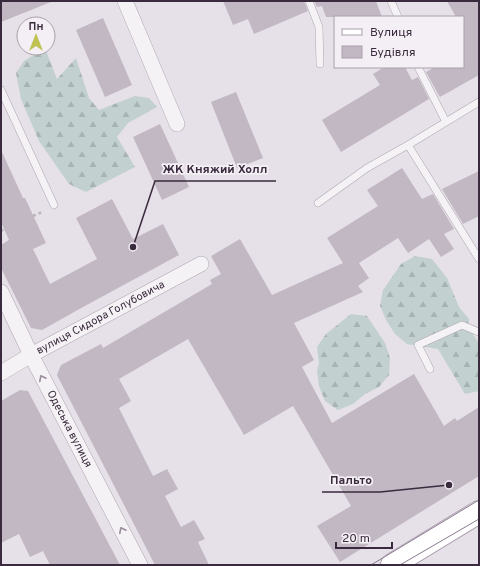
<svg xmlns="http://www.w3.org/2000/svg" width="480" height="566" viewBox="0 0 480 566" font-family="Overpass,sans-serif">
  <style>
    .forest { fill: url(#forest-firs) }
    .building { fill: #c1b8c4 }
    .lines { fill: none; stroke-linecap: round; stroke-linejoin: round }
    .lane-casing { stroke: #afa6b1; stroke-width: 8 }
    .street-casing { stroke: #afa6b1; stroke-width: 16 }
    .primary-casing { stroke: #aea0b2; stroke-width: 24 }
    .path { stroke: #bdb6be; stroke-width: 2.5; stroke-dasharray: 3 3; stroke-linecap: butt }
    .lane { stroke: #f5f2f6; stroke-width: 7 }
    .street { stroke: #f5f2f6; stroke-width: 15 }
    .primary { stroke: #fff; stroke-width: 22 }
    .tram { stroke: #8b7b90; stroke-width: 1 }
    .oneway { stroke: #988e9a }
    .labels { text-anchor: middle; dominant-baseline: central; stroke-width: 3.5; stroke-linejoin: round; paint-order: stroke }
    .street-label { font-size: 11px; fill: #3a2a3d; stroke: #f4eff5 }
    .leader { fill: none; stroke: #3a2a3d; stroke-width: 1.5 }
    .callout-dot { fill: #3a2a3d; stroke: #f4eff5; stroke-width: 1.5 }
    .callout-label { font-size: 12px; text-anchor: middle; font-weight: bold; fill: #3a2a3d; stroke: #f4eff5; stroke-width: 3.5; stroke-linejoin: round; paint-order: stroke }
  </style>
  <defs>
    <pattern id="forest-firs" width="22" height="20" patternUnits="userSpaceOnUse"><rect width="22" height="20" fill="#c2d1cf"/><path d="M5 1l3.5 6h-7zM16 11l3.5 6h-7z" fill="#a7b4b3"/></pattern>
  </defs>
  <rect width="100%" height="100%" fill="#e6e0e8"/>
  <path class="forest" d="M45 48 57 79 76 58 89 98 99 110 135 96 149 98 157 107 128 123 117 137 135 167 86 192 69 184 39 141 21 99 16 73 24 61Z
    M415 256 432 259 447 278 459 307 469 319V328L479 343V391L465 394 438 349 407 344 395 334 386 320 380 306 383 290 401 264Z
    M351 314 367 316 385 343 390 358 389 375 379 387 365 394 353 404 338 410 325 401 319 386 317 371 319 363 317 347 326 334Z"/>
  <path class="building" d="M1 1H50L51 2 1 22Z
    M223 1H304L308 11 254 34 248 19 233 25Z
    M314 1H376L382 17H326L322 6 317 7Z
    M447 1H479V75L440 97 438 94 426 72 435 67H463V17H456Z
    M103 18 132 85 105 97 76 30Z
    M384 67H405L412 80 418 77 429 99 341 152 322 120 380 85 373 74Z
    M236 92 263 158 237 168 211 102Z
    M160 124 189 187 162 200 133 137Z
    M1 150 23 198H25L46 243 33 249 50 284 97 259 76 218 112 199 133 239 163 224 179 255 83 307 42 330 31 328 1 268V245L9 240 1 222Z
    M402 168 422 199 433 194 454 229 444 234 454 249 441 257 429 239 408 253 398 238 359 263 369 278 358 286 363 292 294 323 314 360 302 367 332 423 414 374 444 426 455 418 457 421 479 407V476L340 562 317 526 351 506 293 406 244 435 188 339 119 379 131 401 119 408 153 476 167 469 178 489 165 496 181 527 194 520 205 539 198 542 209 565H155L57 375 61 365 101 344 103 348 212 284 210 280 221 274 211 256 240 239 272 295 343 263 327 238 378 206 367 190Z
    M479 171V216L463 224 442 189Z
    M20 390 28 391 120 565H50L43 551 30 557 19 534 1 543V401Z"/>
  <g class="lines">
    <g class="lane-casing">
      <path id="lane" d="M309 1 319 27 320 64
        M391 1 398 17
        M418 67 446 122
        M1 90 54 205
        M408 145 479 259
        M318 203 367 168 408 145 479 102
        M430 369 418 345 462 325 479 332"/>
    </g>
    <g class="street-casing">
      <g id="street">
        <path d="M125 1 177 124"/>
        <path id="s1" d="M1 292 31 355 140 565"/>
        <path id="s2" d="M1 373 31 355 201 264"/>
      </g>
    </g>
    <g class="primary-casing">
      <path id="primary" d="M392 565 479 512"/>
    </g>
    <path class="path" d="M33 216 44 211
      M1 231 4 229"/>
    <use href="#lane" class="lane"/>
    <use href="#street" class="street"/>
    <use href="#primary" class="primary"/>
    <path class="tram" d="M371 565 479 500
      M400 565 479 519"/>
  </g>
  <defs><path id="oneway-chevron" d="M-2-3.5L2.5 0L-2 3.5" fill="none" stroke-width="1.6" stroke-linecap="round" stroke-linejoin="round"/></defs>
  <g class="oneway">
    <use href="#oneway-chevron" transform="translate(42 378) rotate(-117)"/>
    <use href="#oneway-chevron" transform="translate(122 530) rotate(-117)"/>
  </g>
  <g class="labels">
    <g class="street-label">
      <text stroke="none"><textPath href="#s2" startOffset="114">вулиця Сидора Голубовича</textPath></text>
      <text stroke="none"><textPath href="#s1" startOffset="153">Одеська вулиця</textPath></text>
    </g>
  </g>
  <path class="leader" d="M133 247L155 181H276M449 485L380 492H322"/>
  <g class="callout-dot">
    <circle cx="133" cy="247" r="4"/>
    <circle cx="449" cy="485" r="4"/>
  </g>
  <g class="callout-label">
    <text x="215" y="173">ЖК Княжий Холл</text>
    <text x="351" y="484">Пальто</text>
  </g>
  <rect width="480" height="566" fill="none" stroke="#3a2a3d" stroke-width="4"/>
  <rect x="334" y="16" width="130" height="52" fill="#f4eff5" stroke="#aaa0ab"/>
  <rect x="342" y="29" width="20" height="6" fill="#ffffff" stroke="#aaa0ab"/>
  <text x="370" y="36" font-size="12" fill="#3a2a3d">Вулиця</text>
  <rect x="342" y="46" width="20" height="12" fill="#c1b8c4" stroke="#aaa0ab"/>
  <text x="370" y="56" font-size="12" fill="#3a2a3d">Будівля</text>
  <g transform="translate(36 36)"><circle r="19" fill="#f4eff5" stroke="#aaa0ab"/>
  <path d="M0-3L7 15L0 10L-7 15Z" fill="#bfc250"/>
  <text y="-6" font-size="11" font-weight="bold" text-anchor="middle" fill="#3a2a3d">Пн</text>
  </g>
  <path d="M336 542v6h56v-6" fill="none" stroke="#3a2a3d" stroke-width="2"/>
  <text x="342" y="542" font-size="12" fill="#3a2a3d" stroke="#f4eff5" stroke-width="3" paint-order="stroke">20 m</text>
</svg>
